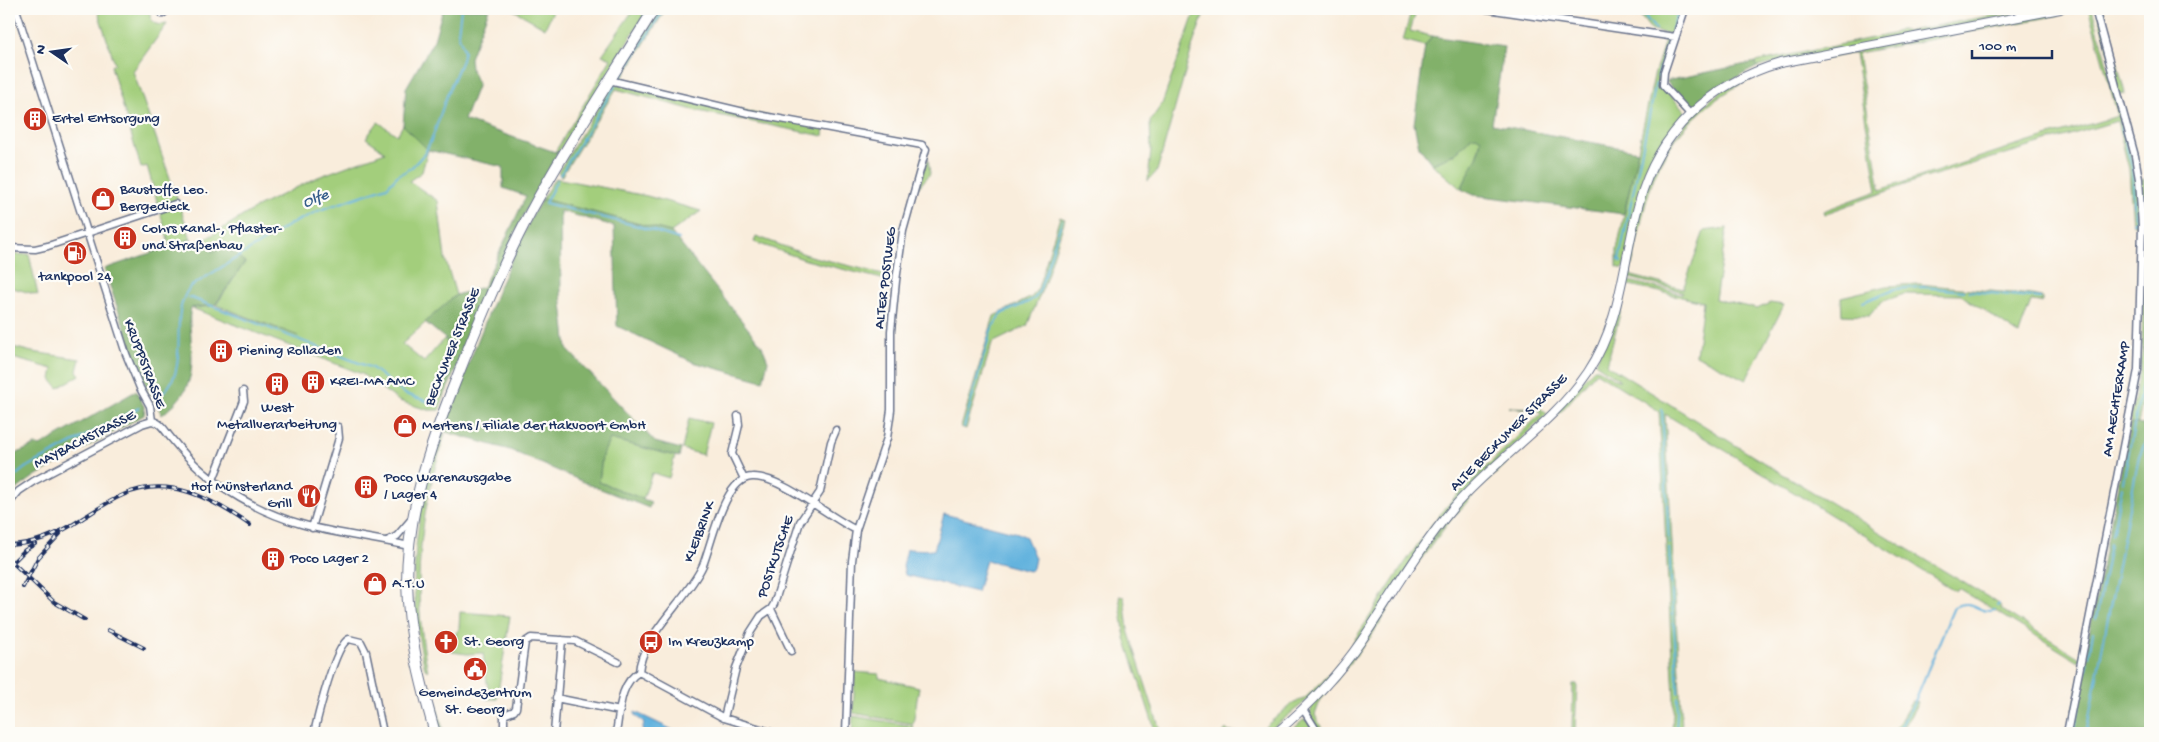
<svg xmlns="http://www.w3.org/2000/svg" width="2159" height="742" viewBox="0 0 2159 742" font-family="'Gochi Hand',sans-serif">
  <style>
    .green { fill: #a3ce7b; stroke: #5f7e6c; fill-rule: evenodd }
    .forest { fill: #82b16b; stroke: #4e7064 }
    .water { fill: #64b3de; stroke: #40719e }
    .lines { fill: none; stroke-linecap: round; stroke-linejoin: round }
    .stream { stroke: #64b3de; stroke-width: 2 }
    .minor-casing { stroke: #69728a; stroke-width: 9 }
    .tertiary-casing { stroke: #69728a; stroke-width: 10 }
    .primary-casing { stroke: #69728a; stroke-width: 12 }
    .minor { stroke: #fff; stroke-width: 6 }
    .tertiary { stroke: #fff; stroke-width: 8 }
    .primary { stroke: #fff; stroke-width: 10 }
    .rail-casing { stroke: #1b2f5e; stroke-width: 4 }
    .rail { stroke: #fdfcf7; stroke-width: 2; stroke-dasharray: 5.5; stroke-linecap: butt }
    .labels { text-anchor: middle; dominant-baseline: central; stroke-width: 4.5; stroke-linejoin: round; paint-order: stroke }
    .poi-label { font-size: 15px; fill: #1b2f5e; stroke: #fdfcf7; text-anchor: start }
    .street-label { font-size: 15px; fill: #1b2f5e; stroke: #fdfcf7 }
    .water-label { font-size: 16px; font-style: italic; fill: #355d8b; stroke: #fdfcf7 }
  </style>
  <rect width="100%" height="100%" fill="#fdfcf7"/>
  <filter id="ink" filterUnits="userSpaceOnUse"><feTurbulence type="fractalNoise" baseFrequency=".02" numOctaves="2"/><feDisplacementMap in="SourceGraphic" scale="10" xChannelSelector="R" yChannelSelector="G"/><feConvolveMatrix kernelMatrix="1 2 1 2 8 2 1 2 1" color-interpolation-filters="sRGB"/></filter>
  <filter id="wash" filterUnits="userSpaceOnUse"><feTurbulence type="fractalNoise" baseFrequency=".0096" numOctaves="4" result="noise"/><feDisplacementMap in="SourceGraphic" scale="20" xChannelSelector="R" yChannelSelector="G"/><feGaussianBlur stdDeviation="1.12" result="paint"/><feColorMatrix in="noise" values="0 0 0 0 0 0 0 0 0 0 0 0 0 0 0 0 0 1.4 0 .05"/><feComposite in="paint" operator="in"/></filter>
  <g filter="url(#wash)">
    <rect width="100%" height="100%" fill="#f9eddc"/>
    <path class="green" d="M97 9H144L150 13C150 24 157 26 167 24L133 71 191 239 170 247 147 166 141 168 111 66 115 64Z
      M512 9H554L545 28Z
      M634 9H648L558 153 555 152 611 59 602 55Z
      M660 9H666L621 80 619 73Z
      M1196 9H1206L1194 41 1157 171 1148 181 1151 150 1150 121 1162 104Z
      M1412 9H1417L1410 31 1432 36 1425 46 1403 40Z
      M1635 9H1683L1675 31 1669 34 1652 31Z
      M2026 9H2038L1757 67 1756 62 1892 34 1900 30 1909 31Z
      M2073 9H2091L2093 12 2138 179 2140 224 2133 225 2129 169 2117 121 1918 180 1824 214 1823 211 1877 191 1855 53C1842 55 1828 59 1814 62 1796 66 1776 69 1759 76 1713 94 1670 133 1653 180 1642 210 1638 242 1630 273L1632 276 1683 289 1704 231 1727 228 1715 299 1757 309 1770 303 1784 305 1746 380 1696 355 1703 302 1630 285 1627 286 1607 365 1756 458 1996 602 2000 605 2002 610 2080 658 2079 662 1958 588 1956 591 1665 414 1682 728V733H1672L1674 697 1659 411 1596 372 1556 417 1476 492 1449 522 1412 571 1372 635 1320 701 1315 715 1324 733H1320L1310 715 1312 705 1332 682 1406 574 1454 511 1594 369H1598L1619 381V379L1596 364 1624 284 1629 281 1682 294 1683 292 1630 278 1626 274 1645 190 1662 154 1692 115 1724 89 1779 65 1854 52 1858 53 1859 49ZM2086 10 2089 11 2118 116 2002 150 1880 190 1858 53Z
      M2098 9H2103L2125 93 2119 94Z
      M1666 37 1671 40V44L1661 85 1684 110 1685 113 1658 151 1623 269 1617 267V249L1654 76Z
      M615 84 824 128 823 136 693 110 616 89 561 177 558 172 611 86Z
      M378 122 397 135 403 125 428 150 422 172 409 181 438 201 445 258 456 295 402 344 424 362 444 339 447 341 445 366 435 393 444 397 439 410H428L399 401 362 374 192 308 214 306 298 336 216 305 245 262 212 252 204 240 259 206 318 177 385 152 366 138Z
      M1476 135 1481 139 1478 155 1461 189 1432 164C1449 158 1460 151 1471 137Z
      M928 158 930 174 918 188Z
      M555 178 647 196 701 211 671 232 542 199Z
      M2141 179H2144L2150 226H2148L2145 352 2150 362 2138 424 2130 423 2140 371 2142 352 2144 226Z
      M1060 217 1065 219 1044 285 1027 326 992 343 966 429 961 427 994 316 1032 297 1038 288Z
      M756 236 810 256 895 277 894 282 806 260 754 242Z
      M29 254 38 295 9 287V266L12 255Z
      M1919 284 2032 295 2042 297V302L2031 301 2019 334 1961 295 1904 294 1881 302 1869 316 1842 315 1841 297 1887 286Z
      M9 346 32 352 80 359 77 371 80 375 58 388 51 379 53 369 9 357Z
      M1508 407 1540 408 1547 414 1479 479 1375 616 1342 663 1310 698 1266 733H1223L1226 729 1229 732 1257 733 1260 731 1294 702 1304 699 1323 681 1342 659 1402 567 1432 524 1453 499 1542 413 1537 410Z
      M689 418 711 423 703 455 682 449Z
      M442 434H445C419 514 411 589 428 671L425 669C409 603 412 539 429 474 433 461 435 445 442 434Z
      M610 439 675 456 669 478 652 473 643 499 599 482 602 456Z
      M1119 596 1124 597 1128 630 1161 733H1156L1125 638Z
      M460 612 510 616 497 699H486V690L488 689 483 653 467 654 452 652 456 633 459 629Z
      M855 672 879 674V678L919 687 913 724 853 713Z
      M1573 684H1577L1575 733H1572Z
      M429 686H431L444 733H440L431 703Z
      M1912 701 1918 702 1901 733H1893Z
      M853 716 913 726 912 733H852Z
      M1303 720 1308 721 1314 733H1289Z"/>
    <path class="forest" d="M443 9H489L470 58 471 68 478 84 464 120 558 153 526 210 490 287 444 397 435 393 445 366 448 341 425 322 456 295 483 287 526 196 503 188V167L428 150 403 125 406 88 434 40Z
      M1432 36 1504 47 1492 124 1638 151 1624 214 1474 195 1461 189 1478 155 1481 139 1476 136 1471 137C1460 151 1449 158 1432 164L1419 147 1414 124 1425 46Z
      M1756 62 1757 67 1722 85 1693 107 1686 105 1666 81Z
      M542 199 671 232 762 346 768 361 763 381 693 362 617 326 614 226 560 211 561 294 567 349 655 442 681 449 679 457 610 439 602 456 599 482 651 502 649 508 593 486 510 450 442 431 499 287 533 214Z
      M191 239 194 246 204 240 212 252 224 246 245 262 215 305 191 308C188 320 191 328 191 339 194 376 191 392 162 415L142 378 104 269Z
      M136 391 145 408 144 415 35 476 9 495V457L35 445 40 446Z
      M2130 423 2150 426V733H2069L2083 665 2087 657 2085 654Z"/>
    <path class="water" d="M944 514 1018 533 1026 537 1035 558 1033 568 1029 571 986 560 977 592 905 575 903 566 907 549 934 550Z
      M635 712 679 733H642L644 722 635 716Z"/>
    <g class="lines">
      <path class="stream" d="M1639 9 1656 30
        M1672 29 1679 9
        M621 76 664 9
        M1658 77 1668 40
        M2120 122 2132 167 2135 217 2138 218 2133 223
        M560 175 615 86
        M557 180 545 203 638 226 679 239
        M2146 218H2150
        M1621 262 1619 260 1656 83
        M1969 291 2040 298
        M189 297 372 368 405 394 433 403
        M1863 302 1894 289 1922 287 1964 291
        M2145 370 2147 361
        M155 399C197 373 164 321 190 287L289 225 320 210 387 187 397 176 411 168 425 153 433 136 447 95 462 60 464 51 458 33 461 9
        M1662 409 1669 543
        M964 427 991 330 1001 314 1028 302 1035 298 1040 289 1062 220
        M9 481 25 468 139 408
        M2123 482 2144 375
        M2112 535 2122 487
        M1669 547 1678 693
        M1997 606 1999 604
        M2096 619 2110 544
        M2089 656 2093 632
        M1676 733 1678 697
        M1897 733 1915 701 1954 607C1974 597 1977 615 1995 610
        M2074 733 2087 663
        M2086 733 2139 456 2150 432"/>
    </g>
  </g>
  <g filter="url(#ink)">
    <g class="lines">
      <g class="minor-casing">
        <path id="minor" d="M16 9 126 354 140 388 150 406 152 421
          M1487 9 1675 37
          M1685 9 1664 72 1663 85 1690 114
          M162 14 169 9
          M609 80 748 113 922 145 926 149 903 231 896 281 891 331V410L887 438 856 530 852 561 846 733
          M9 248 35 249 48 246 175 204
          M738 416 739 425 732 454 744 479
          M152 421C161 422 165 431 171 438 190 462 214 483 240 498 298 532 346 532 409 546
          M213 480 244 401 243 391
          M9 503 19 491 34 481 142 424 152 421
          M312 528 339 438 338 427
          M387 541 397 536 410 521
          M771 609 791 651
          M639 672 724 718 774 733
          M556 698 620 711
          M1303 709 1318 733
          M724 718 736 668 750 633 761 616 771 609 774 604 800 522 820 492 831 442 836 430
          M314 733C318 716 335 644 349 639L361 642 366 652 383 733
          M504 733V715L514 711 516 708 525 642 531 638 575 641 618 662
          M554 733 562 640
          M616 733C620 712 619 684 639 672 641 636 688 599 703 565 712 543 724 478 752 477 779 475 829 517 856 530
          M2067 733 2138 370 2142 226 2139 179 2135 156 2095 9"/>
      </g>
      <g class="tertiary-casing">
        <path id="tertiary" d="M1276 733C1308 706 1338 675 1362 640 1392 596 1418 550 1453 508 1494 460 1552 425 1588 372 1622 321 1623 260 1639 203 1658 132 1711 83 1780 63L2060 9"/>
      </g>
      <g class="primary-casing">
        <path id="primary" d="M435 733C421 684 408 634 407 582 407 512 430 445 456 380 478 323 502 265 531 211 569 141 613 76 654 9"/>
      </g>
      <use href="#minor" class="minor"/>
      <use href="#tertiary" class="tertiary"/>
      <use href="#primary" class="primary"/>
      <g class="rail-casing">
        <path id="rail" d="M9 545C36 544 61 533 83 518 96 510 109 501 123 495 169 474 212 499 250 525
          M9 559 54 602 85 620
          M9 566 25 550 35 544
          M23 587 38 558 60 534
          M108 630 144 648"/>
      </g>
      <use href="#rail" class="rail"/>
    </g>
  </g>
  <defs>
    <g id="building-disc" transform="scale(1.25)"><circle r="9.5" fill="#c8321e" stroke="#fdfcf7"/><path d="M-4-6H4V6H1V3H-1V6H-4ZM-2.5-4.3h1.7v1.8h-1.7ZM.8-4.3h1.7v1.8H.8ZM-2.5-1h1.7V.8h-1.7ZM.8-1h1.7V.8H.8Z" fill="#fff"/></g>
    <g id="shop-disc" transform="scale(1.25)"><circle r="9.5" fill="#c8321e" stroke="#fdfcf7"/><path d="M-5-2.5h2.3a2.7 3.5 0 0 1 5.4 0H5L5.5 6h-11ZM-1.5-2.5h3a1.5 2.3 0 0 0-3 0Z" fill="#fff"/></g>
    <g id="fuel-disc" transform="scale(1.25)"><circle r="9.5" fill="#c8321e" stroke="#fdfcf7"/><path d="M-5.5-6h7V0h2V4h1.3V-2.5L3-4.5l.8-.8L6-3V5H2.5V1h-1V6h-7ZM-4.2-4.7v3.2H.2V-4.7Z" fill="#fff"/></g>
    <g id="restaurant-disc" transform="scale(1.25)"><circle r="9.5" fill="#c8321e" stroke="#fdfcf7"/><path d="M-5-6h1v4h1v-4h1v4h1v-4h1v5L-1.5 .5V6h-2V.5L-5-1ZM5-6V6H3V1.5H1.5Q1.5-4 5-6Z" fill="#fff"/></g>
    <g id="church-disc" transform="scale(1.25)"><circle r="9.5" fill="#c8321e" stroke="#fdfcf7"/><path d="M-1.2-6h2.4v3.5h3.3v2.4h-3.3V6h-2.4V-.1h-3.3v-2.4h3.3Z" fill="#fff"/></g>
    <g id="bus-disc" transform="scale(1.25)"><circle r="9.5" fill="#c8321e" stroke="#fdfcf7"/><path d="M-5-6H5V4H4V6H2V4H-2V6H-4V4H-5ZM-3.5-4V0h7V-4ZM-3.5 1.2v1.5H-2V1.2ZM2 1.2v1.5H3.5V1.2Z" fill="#fff"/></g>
    <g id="civic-disc" transform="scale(1.25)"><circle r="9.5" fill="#c8321e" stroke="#fdfcf7"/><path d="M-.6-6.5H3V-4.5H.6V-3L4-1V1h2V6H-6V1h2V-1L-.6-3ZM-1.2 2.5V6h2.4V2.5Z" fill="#fff"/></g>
  </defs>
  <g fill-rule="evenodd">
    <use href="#building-disc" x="35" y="119"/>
    <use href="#shop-disc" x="103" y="199"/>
    <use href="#building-disc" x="125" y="238"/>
    <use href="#fuel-disc" x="75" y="253"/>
    <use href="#building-disc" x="221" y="351"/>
    <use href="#building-disc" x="313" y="382"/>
    <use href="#building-disc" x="277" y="384"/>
    <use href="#shop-disc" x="405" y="426"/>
    <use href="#building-disc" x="366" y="487"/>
    <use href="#restaurant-disc" x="309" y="496"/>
    <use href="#building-disc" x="273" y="559"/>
    <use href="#shop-disc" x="375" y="584"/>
    <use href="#church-disc" x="446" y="642"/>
    <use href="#bus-disc" x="651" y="642"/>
    <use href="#civic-disc" x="475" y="669"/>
  </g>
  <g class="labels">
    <g class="poi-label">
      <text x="52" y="119">Ertel Entsorgung</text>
      <text x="120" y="190">Baustoffe Leo.<tspan x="120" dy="17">Bergedieck</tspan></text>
      <text x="142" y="229">Cohrs Kanal-, Pflaster-<tspan x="142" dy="17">und Straßenbau</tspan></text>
      <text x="75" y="277" text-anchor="middle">tankpool 24</text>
      <text x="238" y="351">Piening Rolladen</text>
      <text x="330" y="382">KREI-MA AMC</text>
      <text x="277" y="408" text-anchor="middle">West<tspan x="277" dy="17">Metallverarbeitung</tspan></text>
      <text x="422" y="426">Mertens / Filiale der Hakvoort GmbH</text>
      <text x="384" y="478">Poco Warenausgabe<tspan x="384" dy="17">/ Lager 4</tspan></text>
      <text x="292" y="487" text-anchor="end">Hof Münsterland<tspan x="292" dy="17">Grill</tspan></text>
      <text x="290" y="559">Poco Lager 2</text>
      <text x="392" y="584">A.T.U</text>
      <text x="464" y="642">St. Georg</text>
      <text x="668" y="642">Im Kreuzkamp</text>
      <text x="475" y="693" text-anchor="middle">Gemeindezentrum<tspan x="475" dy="17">St. Georg</tspan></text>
    </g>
    <g class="street-label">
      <text transform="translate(886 278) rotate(-83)">ALTER POSTWEG</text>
      <text transform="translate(453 347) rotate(-68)">BECKUMER STRASSE</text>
      <text transform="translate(144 364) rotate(69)">KRUPPSTRASSE</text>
      <text transform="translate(2117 399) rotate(-81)">AM AECHTERKAMP</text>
      <text transform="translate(1509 433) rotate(-45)">ALTE BECKUMER STRASSE</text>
      <text transform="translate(85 440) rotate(-27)">MAYBACHSTRASSE</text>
      <text transform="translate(700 532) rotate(-69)">KLEIBRINK</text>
      <text transform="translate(776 557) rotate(-71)">POSTKUTSCHE</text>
    </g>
    <g class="water-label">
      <text transform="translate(316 200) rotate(-22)">Olfe</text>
    </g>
  </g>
  <rect width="2159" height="742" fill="none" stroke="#fdfcf7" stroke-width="30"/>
  <g transform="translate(52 52) rotate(283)" stroke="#fdfcf7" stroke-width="4" paint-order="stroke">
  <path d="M0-4L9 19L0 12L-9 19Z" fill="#1b2f5e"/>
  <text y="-8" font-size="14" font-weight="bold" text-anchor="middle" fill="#1b2f5e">N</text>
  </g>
  <path d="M1972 50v8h80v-8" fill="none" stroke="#1b2f5e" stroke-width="2.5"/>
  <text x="1979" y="50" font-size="15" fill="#1b2f5e" stroke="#fdfcf7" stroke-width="4" paint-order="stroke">100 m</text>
</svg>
